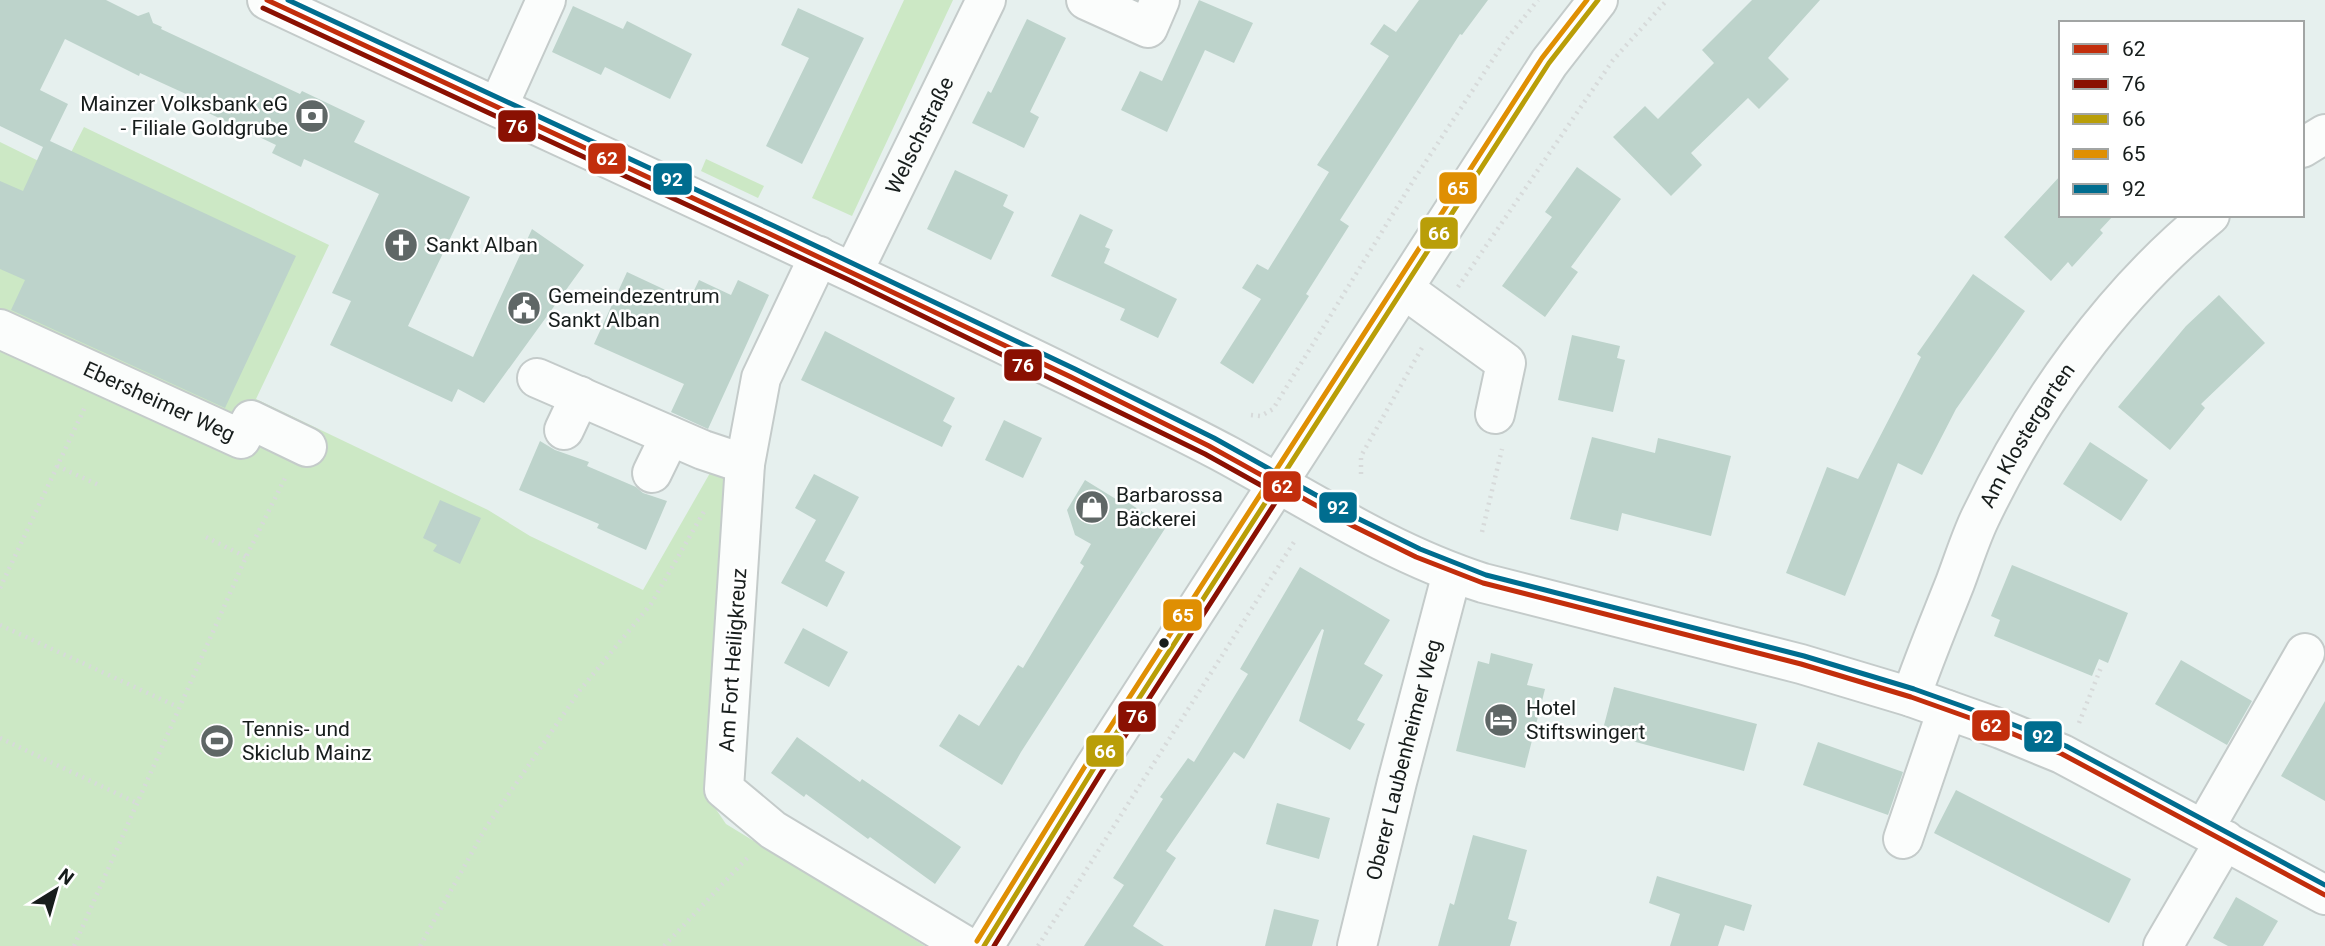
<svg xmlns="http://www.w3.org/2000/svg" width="2325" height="946" viewBox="0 0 2325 946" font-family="Roboto,sans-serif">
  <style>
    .green { fill: #cce8c5 }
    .building { fill: #bdd3cb }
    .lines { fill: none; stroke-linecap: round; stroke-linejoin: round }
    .minor-casing { stroke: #c4cbca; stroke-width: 42 }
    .path { stroke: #d7dada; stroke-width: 4.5; stroke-dasharray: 2 5; stroke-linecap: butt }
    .minor { stroke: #fbfdfc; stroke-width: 38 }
    .bus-1-casing { stroke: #fff; stroke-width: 10 }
    .bus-2-casing { stroke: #fff; stroke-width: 10 }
    .bus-3-casing { stroke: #fff; stroke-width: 10 }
    .bus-4-casing { stroke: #fff; stroke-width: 10 }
    .bus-5-casing { stroke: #fff; stroke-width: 10 }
    .bus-1 { stroke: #c22e0c; stroke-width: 5 }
    .bus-2 { stroke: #8a1002; stroke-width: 5 }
    .bus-3 { stroke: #b99e08; stroke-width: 5 }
    .bus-4 { stroke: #df8f03; stroke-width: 5 }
    .bus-5 { stroke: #006d8f; stroke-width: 5 }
    .bus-dot { fill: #171d1c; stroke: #fff; stroke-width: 2.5 }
    .labels { text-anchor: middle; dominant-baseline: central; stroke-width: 5; stroke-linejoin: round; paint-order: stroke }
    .poi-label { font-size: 21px; fill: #171d1c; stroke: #fff; text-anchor: start }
    .street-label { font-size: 21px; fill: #171d1c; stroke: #fff }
    .line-badge { stroke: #fff; stroke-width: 2.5 }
    .badge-label { font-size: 19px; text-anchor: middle; font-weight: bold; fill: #fff }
  </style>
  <rect width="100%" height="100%" fill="#e6f0ee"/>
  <path class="green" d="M904 0H953L852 216 812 198Z
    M84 127 329 245 256 399 488 510 530 536 643 590 714 466 737 481 709 799 726 824 925 946H0V142L61 172Z
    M706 159 764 186 758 198 701 171Z"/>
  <path class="building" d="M0 0H106L138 16 149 12 153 23 162 27 161 29 300 94 302 91 365 121 354 142 470 197 408 326 473 357 532 229 584 265 484 403 458 389 452 402 330 345 351 301 332 293 379 194 304 159 301 167 272 153 276 145 183 101 186 94 140 73 139 76 65 39 40 90 68 104 50 141 296 256 225 408 11 310 25 280 0 269V181L23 191 43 147 0 126Z
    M1199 0 1253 23 1234 63 1205 50 1167 132 1121 110 1140 71 1162 81Z
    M1419 0H1488L1462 35 1460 34 1340 220 1349 226 1306 294 1309 296 1253 384 1220 363 1261 299 1242 288 1257 264 1268 270 1329 172 1317 165 1389 56 1370 44 1384 24 1396 32Z
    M1752 0H1820L1768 58 1789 79 1759 109 1748 98 1691 153 1702 165 1671 196 1613 137 1645 106 1658 119 1714 63 1702 50Z
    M573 6 623 29 627 21 692 54 670 99 605 67 601 75 552 52Z
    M798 8 864 38 802 164 766 146 809 58 781 45Z
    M1027 19 1066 38 1030 112 1039 117 1024 148 972 123 988 91 991 93Z
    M1577 167 1621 199 1571 267 1578 272 1545 317 1502 286 1552 217 1545 212Z
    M955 170 1008 195 1003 206 1014 212 991 260 927 229Z
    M2061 175V215H2114L2100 230 2103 233 2072 267 2068 262 2051 281 2004 237Z
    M1080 214 1113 230 1105 247 1110 249 1104 263 1177 299 1158 338 1120 320 1125 309 1051 276Z
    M627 272 689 301 699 280 731 295 738 280 769 295 708 429 671 412 684 384 594 344Z
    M1973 274 2025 311 1956 409 1922 475 1898 463 1845 596 1786 573 1827 467 1858 479 1921 357 1917 354Z
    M2219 295 2265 343 2201 404 2205 408 2170 450 2118 407 2186 326Z
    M825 331 955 398 943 421 952 426 942 447 801 380Z
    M1572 335 1620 346 1617 358 1625 360 1613 412 1558 400Z
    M1004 420 1042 438 1023 478 985 460Z
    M1592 437 1655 453 1658 438 1731 456 1711 536 1622 513 1618 531 1570 519Z
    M540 441 555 450 589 462 587 466 636 487 643 493 667 501 646 550 597 528 599 524 519 490Z
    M2090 442 2148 480 2121 521 2063 484Z
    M814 474 859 497 825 561 845 572 827 607 781 583 816 520 795 508Z
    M1085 480 1119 501 1121 498 1166 527 1021 752 1002 785 939 746 959 714 979 726 1018 665 1023 668 1084 566 1080 563 1091 544 1075 535 1067 510Z
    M440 500 481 518 460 564 433 551 437 545 423 538Z
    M2012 565 2128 613 2108 663 2099 659 2092 676 1994 636 2000 620 1991 616Z
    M1300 567 1390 620 1364 664 1383 675 1357 720 1365 724 1350 750 1299 721 1324 630 1322 629 1244 759 1234 752 1166 851 1176 858 1133 926 1164 946H1084L1124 885 1113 878 1163 799 1160 797 1188 758 1194 762 1248 674 1240 669Z
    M803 628 848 652 829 687 784 663Z
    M1491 653 1533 664 1527 685 1545 689 1525 768 1456 751 1478 661 1489 664Z
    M2181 660 2252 701 2227 745 2155 704Z
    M1614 687 1757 724 1744 771 1602 733Z
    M2325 701V801L2281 776Z
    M797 737 860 782 862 779 961 847 935 884 870 837 868 839 806 794 804 797 771 773Z
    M1818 742 1903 772 1888 815 1803 785Z
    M1956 790 2131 879 2109 923 1934 833Z
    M1277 803 1330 818 1319 859 1266 844Z
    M1473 835 1527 850 1508 919 1517 922 1510 946H1438L1450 903 1454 905Z
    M1657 876 1752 905 1744 931 1725 925 1718 946H1670L1680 914 1649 903Z
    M2236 897 2278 921 2263 946H2228L2213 938Z
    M1274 909 1319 920 1312 946H1265Z"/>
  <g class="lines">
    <g class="minor-casing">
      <g id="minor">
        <path d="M267 0C535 126 805 247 1071 377 1123 403 1177 428 1229 456 1311 501 1392 554 1483 583L1801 664 1911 697 2001 729 2062 754 2325 895"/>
        <path d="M1086 0 1148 28 1160 0"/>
        <path d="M498 107 546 0"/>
        <path d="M2302 148 2325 134"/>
        <path d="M819 256 761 378 745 464 724 789 773 830 966 946"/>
        <path id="s1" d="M853 272 986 0"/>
        <path d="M1404 289 1506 363 1495 414"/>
        <path id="s2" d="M0 329 241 439 251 420 307 447"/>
        <path d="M537 378 703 450 745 464"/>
        <path d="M564 430 580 396"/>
        <path d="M652 473 670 436"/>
        <path id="s3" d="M1911 697C1924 659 1940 621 1955 583 1963 562 1970 539 1980 518 2034 405 2112 295 2210 215"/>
        <path d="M2204 829 2305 653"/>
        <path d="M1903 839 1947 710"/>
        <path d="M984 946 1094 768 1549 63 1598 0"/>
        <path id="s4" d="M1357 946 1397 782 1452 573"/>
        <path d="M2163 946 2225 840"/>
      </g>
    </g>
    <path class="path" d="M1458 287 1613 60 1667 0
      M1251 415 1261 416 1273 409 1415 178 1505 41 1538 0
      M57 466 101 486
      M1361 474V456L1423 346
      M1482 532 1502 449
      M206 537 246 557
      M0 588 85 407
      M0 625 178 707
      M2079 723 2102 665
      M0 738 137 803
      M74 946 246 557 286 476
      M420 946 485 829 580 690 651 604 706 508
      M664 946 750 855
      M1038 946 1294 542"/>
    <use href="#minor" class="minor"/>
    <g class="bus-1-casing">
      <path id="bus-1" d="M267 0 770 234 1071 377 1209 446 1353 526 1416 557 1483 583 1801 664 1911 697 2001 729 2062 754 2325 895"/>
    </g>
    <g class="bus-2-casing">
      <path id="bus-2" d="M263 8 849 280 1205 454 1273 492
        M994 946 1101 773 1284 489"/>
    </g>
    <g class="bus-3-casing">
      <path id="bus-3" d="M984 946 1094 768 1549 63 1598 0"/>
    </g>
    <g class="bus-4-casing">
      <path id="bus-4" d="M977 941 1087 763 1542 58 1587 0"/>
    </g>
    <g class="bus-5-casing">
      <path id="bus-5" d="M288 0 774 226 1075 369 1214 438 1357 518 1420 549 1486 575 1804 656 1914 689 2004 721 2066 746 2325 885"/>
    </g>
    <use href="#bus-1" class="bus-1"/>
    <use href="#bus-2" class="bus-2"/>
    <use href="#bus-3" class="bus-3"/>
    <use href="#bus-4" class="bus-4"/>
    <use href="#bus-5" class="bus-5"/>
  </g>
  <defs>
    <g id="bank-disc" transform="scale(1.75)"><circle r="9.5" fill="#5f6766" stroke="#fff"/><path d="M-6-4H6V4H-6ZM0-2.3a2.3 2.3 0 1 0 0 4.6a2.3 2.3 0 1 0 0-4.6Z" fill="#fff"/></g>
    <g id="church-disc" transform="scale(1.75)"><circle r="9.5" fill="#5f6766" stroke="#fff"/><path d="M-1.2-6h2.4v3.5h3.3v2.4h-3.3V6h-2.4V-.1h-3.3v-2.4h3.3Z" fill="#fff"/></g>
    <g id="civic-disc" transform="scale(1.75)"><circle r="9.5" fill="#5f6766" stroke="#fff"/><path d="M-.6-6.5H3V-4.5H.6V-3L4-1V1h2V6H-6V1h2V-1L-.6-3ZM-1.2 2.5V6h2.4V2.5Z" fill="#fff"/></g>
    <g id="shop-disc" transform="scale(1.75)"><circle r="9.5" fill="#5f6766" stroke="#fff"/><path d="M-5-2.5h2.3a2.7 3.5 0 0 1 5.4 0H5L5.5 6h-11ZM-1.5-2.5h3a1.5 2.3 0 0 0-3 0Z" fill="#fff"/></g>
    <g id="hotel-disc" transform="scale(1.75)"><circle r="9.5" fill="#5f6766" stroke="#fff"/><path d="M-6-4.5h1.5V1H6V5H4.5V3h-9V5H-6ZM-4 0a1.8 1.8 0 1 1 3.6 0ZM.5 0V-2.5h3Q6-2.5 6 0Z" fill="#fff"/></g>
    <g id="stadium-disc" transform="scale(1.75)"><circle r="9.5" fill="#5f6766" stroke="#fff"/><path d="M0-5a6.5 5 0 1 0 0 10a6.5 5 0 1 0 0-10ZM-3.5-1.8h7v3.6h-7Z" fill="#fff"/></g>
  </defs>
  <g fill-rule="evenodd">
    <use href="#bank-disc" x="312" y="116"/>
    <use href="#church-disc" x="401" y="245"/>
    <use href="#civic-disc" x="524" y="308"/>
    <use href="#shop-disc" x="1092" y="507"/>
    <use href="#hotel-disc" x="1501" y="720"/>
    <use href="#stadium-disc" x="217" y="741"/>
  </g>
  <circle class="bus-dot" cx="1164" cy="643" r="6"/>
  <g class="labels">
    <g class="poi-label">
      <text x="288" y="104" text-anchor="end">Mainzer Volksbank eG<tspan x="288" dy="24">- Filiale Goldgrube</tspan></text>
      <text x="426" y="245">Sankt Alban</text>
      <text x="548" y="296">Gemeindezentrum<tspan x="548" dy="24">Sankt Alban</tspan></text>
      <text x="1116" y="495">Barbarossa<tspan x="1116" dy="24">Bäckerei</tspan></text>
      <text x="1526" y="708">Hotel<tspan x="1526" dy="24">Stiftswingert</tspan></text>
      <text x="242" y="729">Tennis- und<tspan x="242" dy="24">Skiclub Mainz</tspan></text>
    </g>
    <g class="street-label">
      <text stroke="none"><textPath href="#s1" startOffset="152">Welschstraße</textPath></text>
      <text stroke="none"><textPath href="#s2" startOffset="175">Ebersheimer Weg</textPath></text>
      <text stroke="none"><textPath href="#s3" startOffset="287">Am Klostergarten</textPath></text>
      <text transform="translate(733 660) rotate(-86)">Am Fort Heiligkreuz</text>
      <text stroke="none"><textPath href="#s4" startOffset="192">Oberer Laubenheimer Weg</textPath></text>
    </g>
  </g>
  <g class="line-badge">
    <rect x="497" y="109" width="40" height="34" rx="7" fill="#8a1002"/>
    <rect x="587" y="142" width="40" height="33" rx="7" fill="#c22e0c"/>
    <rect x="652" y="162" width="41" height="34" rx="7" fill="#006d8f"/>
    <rect x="1438" y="171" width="40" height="34" rx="7" fill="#df8f03"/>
    <rect x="1419" y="216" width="40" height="34" rx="7" fill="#b99e08"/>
    <rect x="1003" y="348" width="40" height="34" rx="7" fill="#8a1002"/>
    <rect x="1262" y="470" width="40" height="33" rx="7" fill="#c22e0c"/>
    <rect x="1318" y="491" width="40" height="33" rx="7" fill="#006d8f"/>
    <rect x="1162" y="598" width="41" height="34" rx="7" fill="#df8f03"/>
    <rect x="1117" y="700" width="40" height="33" rx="7" fill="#8a1002"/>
    <rect x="1971" y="709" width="40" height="33" rx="7" fill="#c22e0c"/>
    <rect x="2023" y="720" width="40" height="33" rx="7" fill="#006d8f"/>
    <rect x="1085" y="734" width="40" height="34" rx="7" fill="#b99e08"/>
  </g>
  <g class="badge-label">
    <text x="517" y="133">76</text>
    <text x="607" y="165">62</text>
    <text x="672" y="186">92</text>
    <text x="1458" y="195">65</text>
    <text x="1439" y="240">66</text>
    <text x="1023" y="372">76</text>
    <text x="1282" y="493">62</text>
    <text x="1338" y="514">92</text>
    <text x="1183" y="622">65</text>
    <text x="1137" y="723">76</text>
    <text x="1991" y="732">62</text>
    <text x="2043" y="743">92</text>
    <text x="1105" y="758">66</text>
  </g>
  <rect x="2059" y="21" width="245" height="196" fill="#ffffff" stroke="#a2a5a4" stroke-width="2"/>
  <rect x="2073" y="44" width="35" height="10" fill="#c22e0c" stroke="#a2a5a4" stroke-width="2"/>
  <text x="2122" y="56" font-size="21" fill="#171d1c">62</text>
  <rect x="2073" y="79" width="35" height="10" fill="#8a1002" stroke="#a2a5a4" stroke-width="2"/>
  <text x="2122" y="91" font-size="21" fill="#171d1c">76</text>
  <rect x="2073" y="114" width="35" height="10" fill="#b99e08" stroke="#a2a5a4" stroke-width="2"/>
  <text x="2122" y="126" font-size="21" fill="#171d1c">66</text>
  <rect x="2073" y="149" width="35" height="10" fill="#df8f03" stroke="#a2a5a4" stroke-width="2"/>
  <text x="2122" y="161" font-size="21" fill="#171d1c">65</text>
  <rect x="2073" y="184" width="35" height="10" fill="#006d8f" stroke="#a2a5a4" stroke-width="2"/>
  <text x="2122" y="196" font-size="21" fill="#171d1c">92</text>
  <g transform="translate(56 890) rotate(37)" stroke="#ffffff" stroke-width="5" paint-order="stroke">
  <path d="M0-5L12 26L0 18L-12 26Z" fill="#171d1c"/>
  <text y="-10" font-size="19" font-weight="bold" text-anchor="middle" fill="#171d1c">N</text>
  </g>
</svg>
